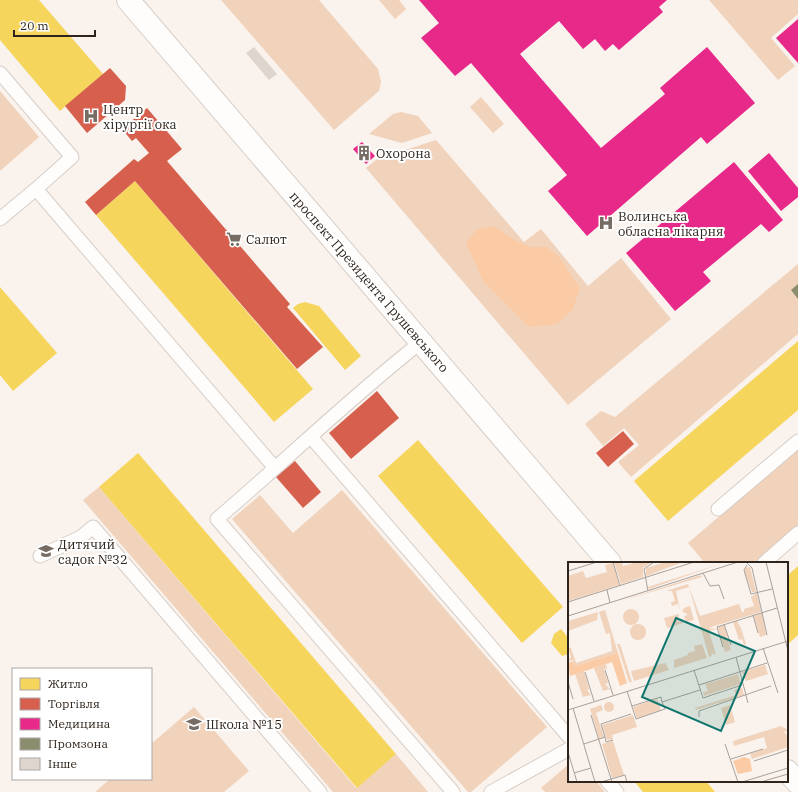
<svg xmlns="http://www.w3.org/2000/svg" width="798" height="792" viewBox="0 0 798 792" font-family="'IBM Plex Serif',serif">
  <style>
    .green { fill: #f1d2bb }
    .forest { fill: #fbcba5 }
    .homes { fill: #f6d55c }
    .shops { fill: #d6604d }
    .health { fill: #e7298a }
    .industry { fill: #8c8c6e }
    .building { fill: #dfd5cf }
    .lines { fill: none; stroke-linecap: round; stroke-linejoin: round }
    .lane-casing { stroke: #d6cdc6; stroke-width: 15 }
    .secondary-casing { stroke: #d6cdc6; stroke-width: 24 }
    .lane { stroke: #fefdfc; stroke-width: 13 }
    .secondary { stroke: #fefdfc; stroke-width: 22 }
    .labels { text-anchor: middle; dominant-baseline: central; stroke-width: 4; stroke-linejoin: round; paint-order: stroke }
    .poi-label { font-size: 13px; fill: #2f241b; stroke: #fff; text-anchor: start }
    .street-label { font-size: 13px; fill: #2f241b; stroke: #fff }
    .inset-road { fill: none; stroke: #a8a099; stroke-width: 1 }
    .view { fill: #0f766e; fill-opacity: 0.15; stroke: #0f766e; stroke-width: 2 }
    .inset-edge { fill: none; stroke: #2f241b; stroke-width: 2 }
  </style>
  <rect width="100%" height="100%" fill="#f9f2ed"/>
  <path class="green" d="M221 0H319L378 69 381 82 379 91 334 130Z
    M379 0H399L406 9 395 19Z
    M709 0H798V14L771 38 795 66 778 80Z
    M0 91 39 137 0 171Z
    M481 97 504 124 493 133 470 107Z
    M401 112 418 116 432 133 402 143 369 134 393 114Z
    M436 140 524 242 541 229 588 286 621 258 671 319 568 405 366 168 377 159Z
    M798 264V334L631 477 618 462 639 445 624 428 603 446 585 424 601 411 615 417Z
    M798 449V525L754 563H705L688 543Z
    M99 487 356 788 396 754 428 792H333L83 500Z
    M342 490 547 727 471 792H468L232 519 260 495 293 533Z
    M194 707 249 771 224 792H95L110 779H151V744Z
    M569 764V781H596L605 792H545L541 788Z"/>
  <path class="forest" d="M494 226 518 242 531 247H547L558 256 580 288 573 309 557 324 529 327 483 281 466 243 477 229Z"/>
  <path class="homes" d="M0 0H39L103 74 60 111 0 40Z
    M135 181 313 389 274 422 96 215Z
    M0 287 57 353 13 391 0 375Z
    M305 302 319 306 361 356 345 370 293 308 298 304Z
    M798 341V410L668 521 634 481Z
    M418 440 563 607 522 643 378 476Z
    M138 453 396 754 357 788 99 487Z
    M798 566V635L787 645V576Z
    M561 629 569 639V654L562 656 551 643 554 634Z
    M634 781H706L715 792H643Z"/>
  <path class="shops" d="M110 68 126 86 125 100 87 133 65 106Z
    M147 108 182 149 167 161 290 304 287 307 323 347 297 369 135 181 96 215 85 202 134 159 138 162 149 153 136 138 132 141 122 129Z
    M377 391 399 418 351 459 329 433Z
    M623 431 634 444 608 467 596 453Z
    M295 461 321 492 303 508 276 477Z"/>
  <path class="health" d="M419 0H667L659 7 663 12 619 50 613 44 605 51 595 39 583 49 559 21 520 54 601 148 665 94 660 88 707 47 755 103 707 144 701 137 587 236 548 191 567 175 471 63 455 76 421 38 439 23Z
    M798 19V63L776 38Z
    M362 142 375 156 366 164 353 149Z
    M769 153 798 188V197L781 211 748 171Z
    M734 162 783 220 769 232 761 224 703 272 711 281 675 311 626 253Z"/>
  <path class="industry" d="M798 284V299L791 290Z"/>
  <path class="building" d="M254 47 277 74 269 80 246 53Z"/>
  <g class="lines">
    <g class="lane-casing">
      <path id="lane" d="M0 73 72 157 36 189 275 468
        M0 219 36 189
        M421 342C350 398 285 461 217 519L453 792
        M311 437 569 737
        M718 509 798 441
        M40 556 81 537 93 527 320 792
        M764 563 798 533
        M607 781 617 792
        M491 792 569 749"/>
    </g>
    <g class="secondary-casing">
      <path id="secondary" d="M128 0 610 563
        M787 771 798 783"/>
    </g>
    <use href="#lane" class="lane"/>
    <use href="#secondary" class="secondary"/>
  </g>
  <defs>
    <g id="hospital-bare" transform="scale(1.2)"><path d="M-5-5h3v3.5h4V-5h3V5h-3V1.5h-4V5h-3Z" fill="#766c64" stroke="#fff" stroke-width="2.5" paint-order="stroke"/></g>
    <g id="building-bare" transform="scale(1.2)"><path d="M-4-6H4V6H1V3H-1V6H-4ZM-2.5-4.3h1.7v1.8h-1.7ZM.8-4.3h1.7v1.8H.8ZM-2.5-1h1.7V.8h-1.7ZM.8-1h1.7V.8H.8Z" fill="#766c64" stroke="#fff" stroke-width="2.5" paint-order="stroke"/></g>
    <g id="supermarket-bare" transform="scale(1.2)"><path d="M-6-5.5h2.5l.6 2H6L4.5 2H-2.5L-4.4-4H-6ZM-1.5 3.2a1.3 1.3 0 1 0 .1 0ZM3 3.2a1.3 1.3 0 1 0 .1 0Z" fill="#766c64" stroke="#fff" stroke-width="2.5" paint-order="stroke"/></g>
    <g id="school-bare" transform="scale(1.2)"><path d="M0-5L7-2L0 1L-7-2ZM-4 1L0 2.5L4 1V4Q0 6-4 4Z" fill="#766c64" stroke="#fff" stroke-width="2.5" paint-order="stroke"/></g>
  </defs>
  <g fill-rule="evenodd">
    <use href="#hospital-bare" x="91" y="116"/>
    <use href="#building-bare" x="364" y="153"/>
    <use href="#hospital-bare" x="606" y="223"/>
    <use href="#supermarket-bare" x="234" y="239"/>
    <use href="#school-bare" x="46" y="551"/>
    <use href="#school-bare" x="194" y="724"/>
  </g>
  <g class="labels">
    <g class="poi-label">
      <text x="103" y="109">Центр<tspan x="103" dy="15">хірургії ока</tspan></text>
      <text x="376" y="153">Охорона</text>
      <text x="618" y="216">Волинська<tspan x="618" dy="15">обласна лікарня</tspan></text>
      <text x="246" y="239">Салют</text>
      <text x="58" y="544">Дитячий<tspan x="58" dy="15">садок №32</tspan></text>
      <text x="206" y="724">Школа №15</text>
    </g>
    <g class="street-label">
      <text transform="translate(369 282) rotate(49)">проспект Президента Грушевського</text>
    </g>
  </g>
  <g transform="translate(568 562)">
    <rect width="220" height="220" fill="#f9f2ed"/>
    <path d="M46 0H54L55 4 70 0H84L75 6V15L53 22ZM97 0H115L78 14V6ZM45 1 51 23 0 39V14L15 9 18 16 39 10 37 3ZM155 1 81 27 80 25ZM182 5 188 30H184L177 11V6ZM133 13 134 15 52 39ZM120 22 132 54 171 42 174 50H176V47L186 44 183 35 189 31 193 50 140 66 149 67 141 69 148 93 143 91 144 94 141 95 121 25 108 29 112 48 110 42 104 44 103 40 107 39 104 29H98ZM122 44 126 58 118 60 116 54 120 53 114 49 116 46ZM55 55a8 8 0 1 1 16 0a8 8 0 1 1-16 0ZM37 48 50 91 7 104 5 98 0 99 3 95 0 85 3 86 8 101 44 89 42 71 38 72 31 50ZM30 50 29 58 0 69V59ZM194 51 198 73 192 75 186 54ZM111 52 110 60 114 59 115 61 99 66 96 56ZM169 59 173 66 178 82 176 83 174 77 171 78 165 60ZM62 70a8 8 0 1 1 16 0a8 8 0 1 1-16 0ZM156 63 163 88 157 90 150 65ZM49 82H52L64 120H61ZM134 82 139 96 106 106V98L120 93V91L127 89 126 84ZM97 101 101 108 66 119 63 109ZM38 102 39 107H36L40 121 37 122 42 127 35 129 26 106ZM197 103 200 112 178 119 174 110ZM16 109 21 127 19 128 23 133 15 135 7 112ZM170 112 173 122 136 134 135 130 140 129 137 122ZM174 126 176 133 128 148 127 146 168 133 166 128ZM89 137 93 148 69 156 65 145ZM36 145a5 5 0 1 1 10 0a5 5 0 1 1-10 0ZM33 143 35 148 28 151 36 175 31 176 22 147ZM162 143 167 160 158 163 153 146ZM65 153 69 165 44 173 45 177 39 178 34 163ZM213 164 220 168 216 170 220 175V185L184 197 182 192 199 186 196 175 166 184 165 179ZM45 179 56 213 44 216 34 182Z" fill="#f1d2bb"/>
    <path d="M50 91 59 121 52 124 44 100 2 114 0 101 5 99 7 104ZM176 195 182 197 184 209 170 212 165 199Z" fill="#fbcba5"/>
    <path class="inset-road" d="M45 0 52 24M178 0 184 6 199 73M198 0 220 89M179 3 176 8 183 32 204 27M0 9 29 0M135 11 142 24 151 23 156 37M39 28 42 41M80 29 76 7 86 0M0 40 126 0M185 53 190 71M0 54 170 0M156 62 163 83M155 85 149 65 209 46M195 86 210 131M168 95 180 141M37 108 45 133M126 108 135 136 174 123M17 110 26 139M0 120 5 137M131 123 199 101M59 129 68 157M64 144 93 135 94 140 132 128M5 146 27 220M0 148 220 79M23 153 44 220M131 155V149L203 124M68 157 97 147 94 140M37 175 38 180 45 178M16 182 37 175 33 162 63 152M157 182 170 220M0 190 9 220M163 197 195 187M186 199 220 188M6 211 23 206M196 219 220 212M33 220 57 213 59 220M174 220 220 206"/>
    <path class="view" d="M108 56 187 89 153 169 74 135Z"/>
    <rect width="220" height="220" class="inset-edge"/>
  </g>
  <rect x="12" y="668" width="140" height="112" fill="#ffffff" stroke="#aca7a4"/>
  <rect x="20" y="678" width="20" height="12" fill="#f6d55c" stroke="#aca7a4"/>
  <text x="48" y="688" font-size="12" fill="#2f241b">Житло</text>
  <rect x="20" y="698" width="20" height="12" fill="#d6604d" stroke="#aca7a4"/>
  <text x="48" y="708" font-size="12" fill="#2f241b">Торгівля</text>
  <rect x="20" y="718" width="20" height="12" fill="#e7298a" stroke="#aca7a4"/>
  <text x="48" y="728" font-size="12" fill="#2f241b">Медицина</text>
  <rect x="20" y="738" width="20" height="12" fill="#8c8c6e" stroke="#aca7a4"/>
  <text x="48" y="748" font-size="12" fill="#2f241b">Промзона</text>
  <rect x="20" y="758" width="20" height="12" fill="#dfd5cf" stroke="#aca7a4"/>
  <text x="48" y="768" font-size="12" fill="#2f241b">Інше</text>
  <path d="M14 30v6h81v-6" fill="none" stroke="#2f241b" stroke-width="2"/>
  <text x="20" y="30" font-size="12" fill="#2f241b" stroke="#ffffff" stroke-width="3" paint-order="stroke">20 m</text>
</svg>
